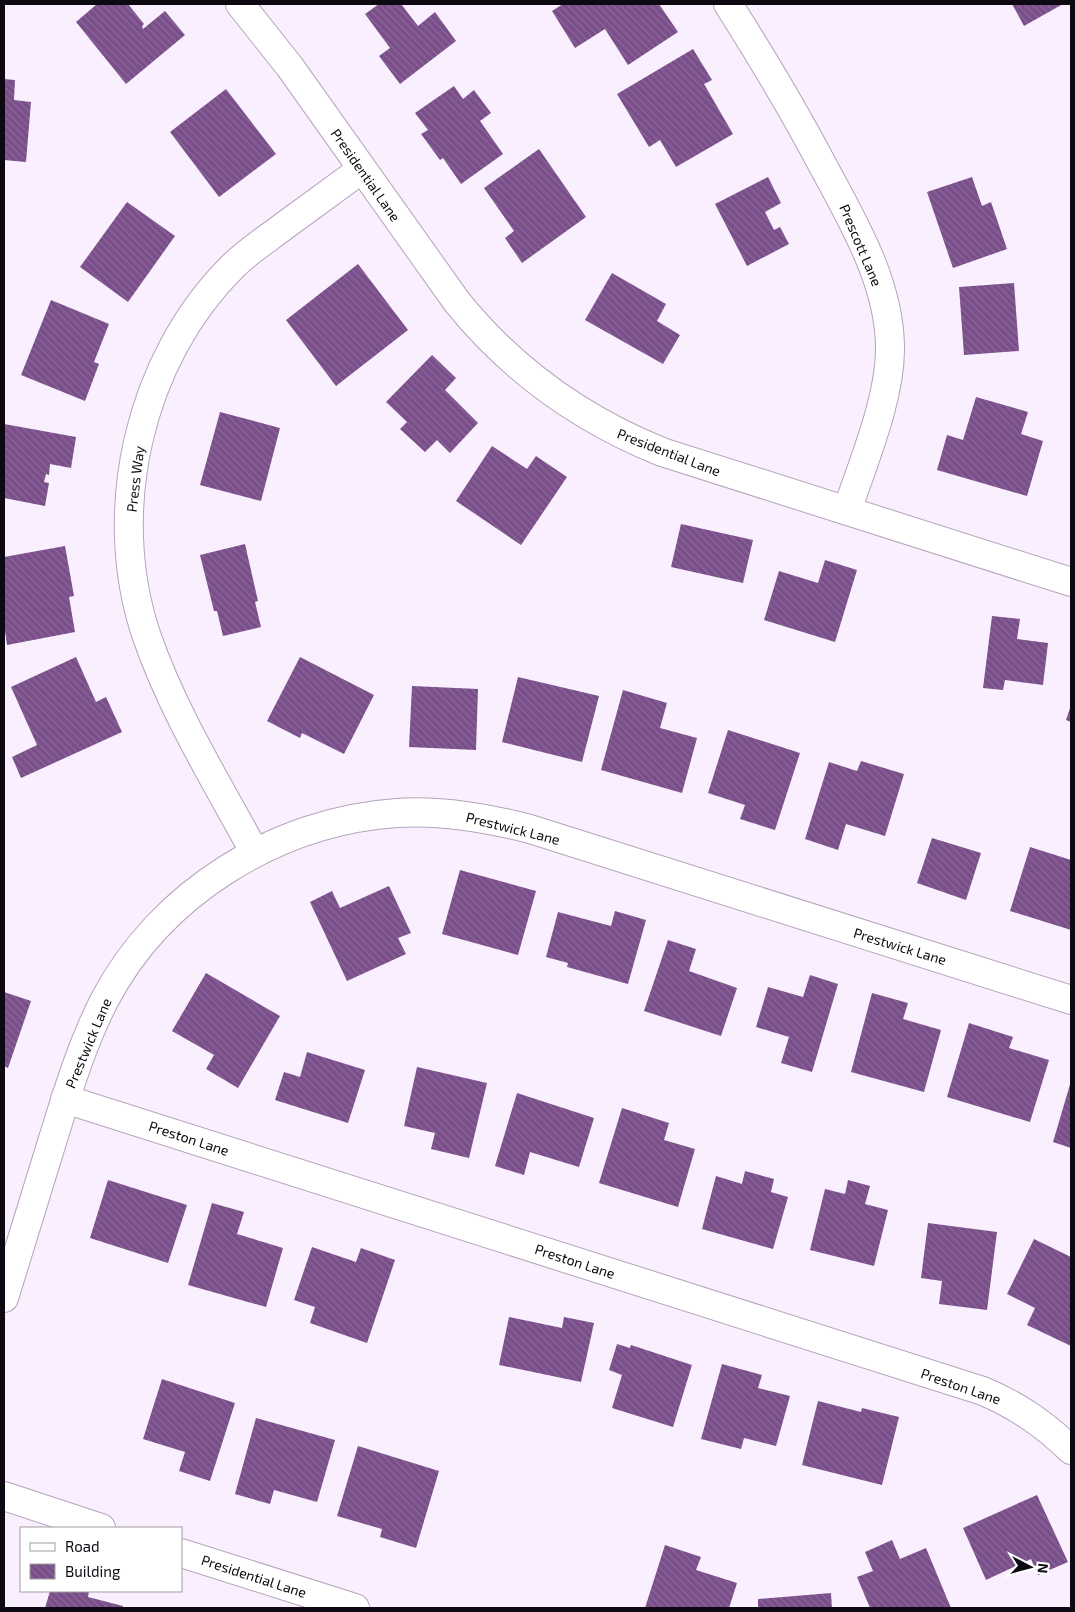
<svg xmlns="http://www.w3.org/2000/svg" width="1075" height="1612" viewBox="0 0 1075 1612" font-family="'Exo 2',sans-serif">
  <style>
    .building { fill: url(#building-back-hatch) }
    .lines { fill: none; stroke-linecap: round; stroke-linejoin: round }
    .minor-casing { stroke: #b5a4bc; stroke-width: 30 }
    .minor { stroke: #fff; stroke-width: 28 }
    .labels { text-anchor: middle; dominant-baseline: central; stroke-width: 4; stroke-linejoin: round; paint-order: stroke }
    .street-label { font-size: 14px; fill: #0e0911; stroke: #fff }
  </style>
  <defs>
    <pattern id="building-back-hatch" width="6" height="6" patternUnits="userSpaceOnUse" patternTransform="scale(1.25)"><rect width="6" height="6" fill="#7a4e8a"/><path d="M-1 5l2 2M0 0l6 6M5-1l2 2" fill="none" stroke="#896896"/></pattern>
  </defs>
  <rect width="100%" height="100%" fill="#faeffe"/>
  <path class="building" d="M97 4H128L144 24 142 26 143 29 165 11 185 35 126 84 76 22Z
    M379 4H401L418 26 435 12 456 41 400 84 379 56 390 48 365 14Z
    M563 4H659L678 32 628 65 605 29 575 48 552 11Z
    M1012 4H1063L1024 26Z
    M693 49 712 80 704 84 733 134 676 167 660 140 649 147 617 94Z
    M4 79 15 80 14 100 31 102 26 162 4 160Z
    M454 86 463 99 474 90 491 113 480 121 503 154 461 184 443 158 440 160 421 134 428 130 415 113Z
    M226 89 276 154 219 197 170 132Z
    M539 149 586 217 522 263 505 238 514 231 484 188Z
    M768 177 781 203 765 212 774 230 780 227 789 244 747 266 715 204Z
    M972 177 982 206 991 202 1007 249 953 268 927 192Z
    M127 202 175 236 128 302 80 267Z
    M358 264 408 330 336 386 286 320Z
    M612 273 666 304 657 321 680 335 663 364 585 320Z
    M1014 283 1019 351 964 355 959 287Z
    M51 300 109 324 94 362 99 364 85 401 21 375Z
    M432 355 456 378 445 390 478 423 450 453 437 440 425 452 400 429 407 422 386 402Z
    M976 397 1028 412 1021 434 1043 441 1027 496 937 470 947 435 963 440Z
    M220 412 280 428 261 501 200 485Z
    M4 424 76 437 71 468 50 464 49 475 46 474 44 482 49 483 45 506 4 498Z
    M492 446 527 469 536 456 567 477 521 545 456 501Z
    M681 524 753 540 743 583 671 567Z
    M245 544 258 601 255 602 261 627 223 636 217 611H214L200 555Z
    M65 546 74 596 69 597 75 632 7 645 4 623V557Z
    M825 560 857 570 835 642 764 620 779 571 818 583Z
    M992 616 1020 619 1017 639 1048 643 1043 685 1005 680 1003 690 983 688Z
    M76 657 96 702 106 697 122 732 21 778 12 757 37 745 11 687Z
    M300 657 374 695 344 754 302 733 300 738 267 721Z
    M518 677 599 696 582 762 502 742Z
    M412 686 478 689 476 750 409 747Z
    M623 690 667 703 660 728 697 738 682 793 601 770Z
    M1071 705V722L1066 720Z
    M728 730 800 753 775 830 740 819 745 805 708 793Z
    M861 761 904 774 885 836 846 824 838 850 805 839 829 762 857 771Z
    M932 838 981 853 966 900 917 883Z
    M1030 847 1071 860V930L1010 911Z
    M460 870 536 891 518 955 442 934Z
    M389 886 411 933 398 938 406 954 347 981 310 902 332 891 340 908Z
    M615 911 646 920 628 984 567 967 568 963 546 957 558 912 611 926Z
    M668 940 696 949 689 971 737 988 721 1036 644 1011Z
    M206 973 280 1016 238 1088 206 1069 214 1055 172 1031Z
    M810 975 838 984 812 1072 781 1063 789 1037 756 1027 768 987 803 997Z
    M4 992 31 1001 8 1068 4 1066Z
    M872 993 908 1003 903 1019 941 1030 924 1092 851 1072Z
    M969 1023 1013 1037 1009 1048 1049 1060 1030 1122 947 1097Z
    M307 1052 365 1070 348 1123 275 1100 284 1072 300 1077Z
    M417 1067 487 1083 469 1158 431 1149 435 1133 404 1126Z
    M1071 1081V1148L1053 1142Z
    M517 1093 594 1118 579 1167 530 1152 524 1175 495 1166Z
    M622 1108 669 1123 664 1140 695 1149 678 1207 599 1183Z
    M745 1171 774 1179 771 1192 788 1197 773 1249 702 1229 716 1176 742 1184Z
    M108 1180 187 1205 168 1263 90 1238Z
    M848 1180 870 1186 865 1204 888 1210 874 1266 810 1250 825 1189 845 1194Z
    M212 1203 244 1212 237 1234 283 1248 266 1307 188 1285Z
    M928 1223 997 1232 987 1310 939 1304 942 1281 921 1278Z
    M1034 1239 1071 1257V1346L1027 1325 1035 1308 1007 1294Z
    M312 1247 356 1262 361 1248 395 1260 367 1343 310 1323 315 1307 294 1300Z
    M509 1317 562 1328 564 1317 594 1323 581 1382 499 1365Z
    M617 1344 630 1348 631 1345 692 1365 673 1427 612 1408 622 1375 609 1370Z
    M722 1364 762 1375 758 1388 790 1396 776 1446 744 1438 741 1449 701 1439Z
    M162 1379 235 1403 210 1481 179 1471 185 1452 143 1439Z
    M818 1401 861 1412 862 1408 899 1417 882 1485 802 1465Z
    M256 1418 335 1440 317 1502 274 1490 270 1504 235 1494Z
    M358 1446 439 1471 416 1548 380 1537 382 1529 337 1516Z
    M1037 1495 1068 1562 1038 1575 1031 1559 986 1580 963 1528Z
    M892 1540 900 1559 926 1548 951 1608H870L857 1577 873 1571 865 1552Z
    M665 1545 701 1557 696 1570 737 1583 729 1608H645Z
    M50 1591H89L88 1597 123 1606V1608H45Z
    M831 1593 832 1608H758V1599Z"/>
  <g class="lines">
    <g class="minor-casing">
      <path id="minor" d="M240 4 290 67 457 302C512 370 580 419 662 452L1071 582
        M728 4C761 56 793 109 822 164 852 220 889 281 890 346 891 398 863 462 847 511
        M255 853C217 783 173 712 147 637 104 512 139 359 233 266 248 251 267 239 284 226 310 207 336 188 362 169
        M65 1099 983 1391C1018 1406 1044 1424 1071 1450
        M4 1298C20 1246 36 1194 52 1142 67 1094 81 1046 104 1001 160 893 277 821 397 813 443 810 487 818 530 829L1071 1000
        M4 1496 101 1528
        M181 1553 355 1608"/>
    </g>
    <use href="#minor" class="minor"/>
  </g>
  <g class="labels">
    <g class="street-label">
      <text transform="translate(366 175) rotate(55)">Presidential Lane</text>
      <text transform="translate(861 245) rotate(67)">Prescott Lane</text>
      <text transform="translate(669 452) rotate(21)">Presidential Lane</text>
      <text transform="translate(135 479) rotate(-83)">Press Way</text>
      <text transform="translate(513 828) rotate(14)">Prestwick Lane</text>
      <text transform="translate(900 946) rotate(17)">Prestwick Lane</text>
      <text transform="translate(88 1043) rotate(-67)">Prestwick Lane</text>
      <text transform="translate(189 1138) rotate(18)">Preston Lane</text>
      <text transform="translate(575 1261) rotate(18)">Preston Lane</text>
      <text transform="translate(961 1386) rotate(19)">Preston Lane</text>
      <text transform="translate(254 1576) rotate(18)">Presidential Lane</text>
    </g>
  </g>
  <rect width="1075" height="1612" fill="none" stroke="#0e0911" stroke-width="10"/>
  <rect x="20" y="1527" width="162" height="65" fill="#ffffff" stroke="#9f9da0"/>
  <rect x="30" y="1543" width="25" height="8" fill="#ffffff" stroke="#9f9da0"/>
  <text x="65" y="1552" font-size="15" fill="#0e0911">Road</text>
  <rect x="30" y="1564" width="25" height="15" fill="url(#building-back-hatch)" stroke="#9f9da0"/>
  <text x="65" y="1577" font-size="15" fill="#0e0911">Building</text>
  <g transform="translate(1030 1567) rotate(96)" stroke="#ffffff" stroke-width="4" paint-order="stroke">
  <path d="M0-4L9 19L0 12L-9 19Z" fill="#0e0911"/>
  <text y="-8" font-size="14" font-weight="bold" text-anchor="middle" fill="#0e0911">N</text>
  </g>
</svg>
